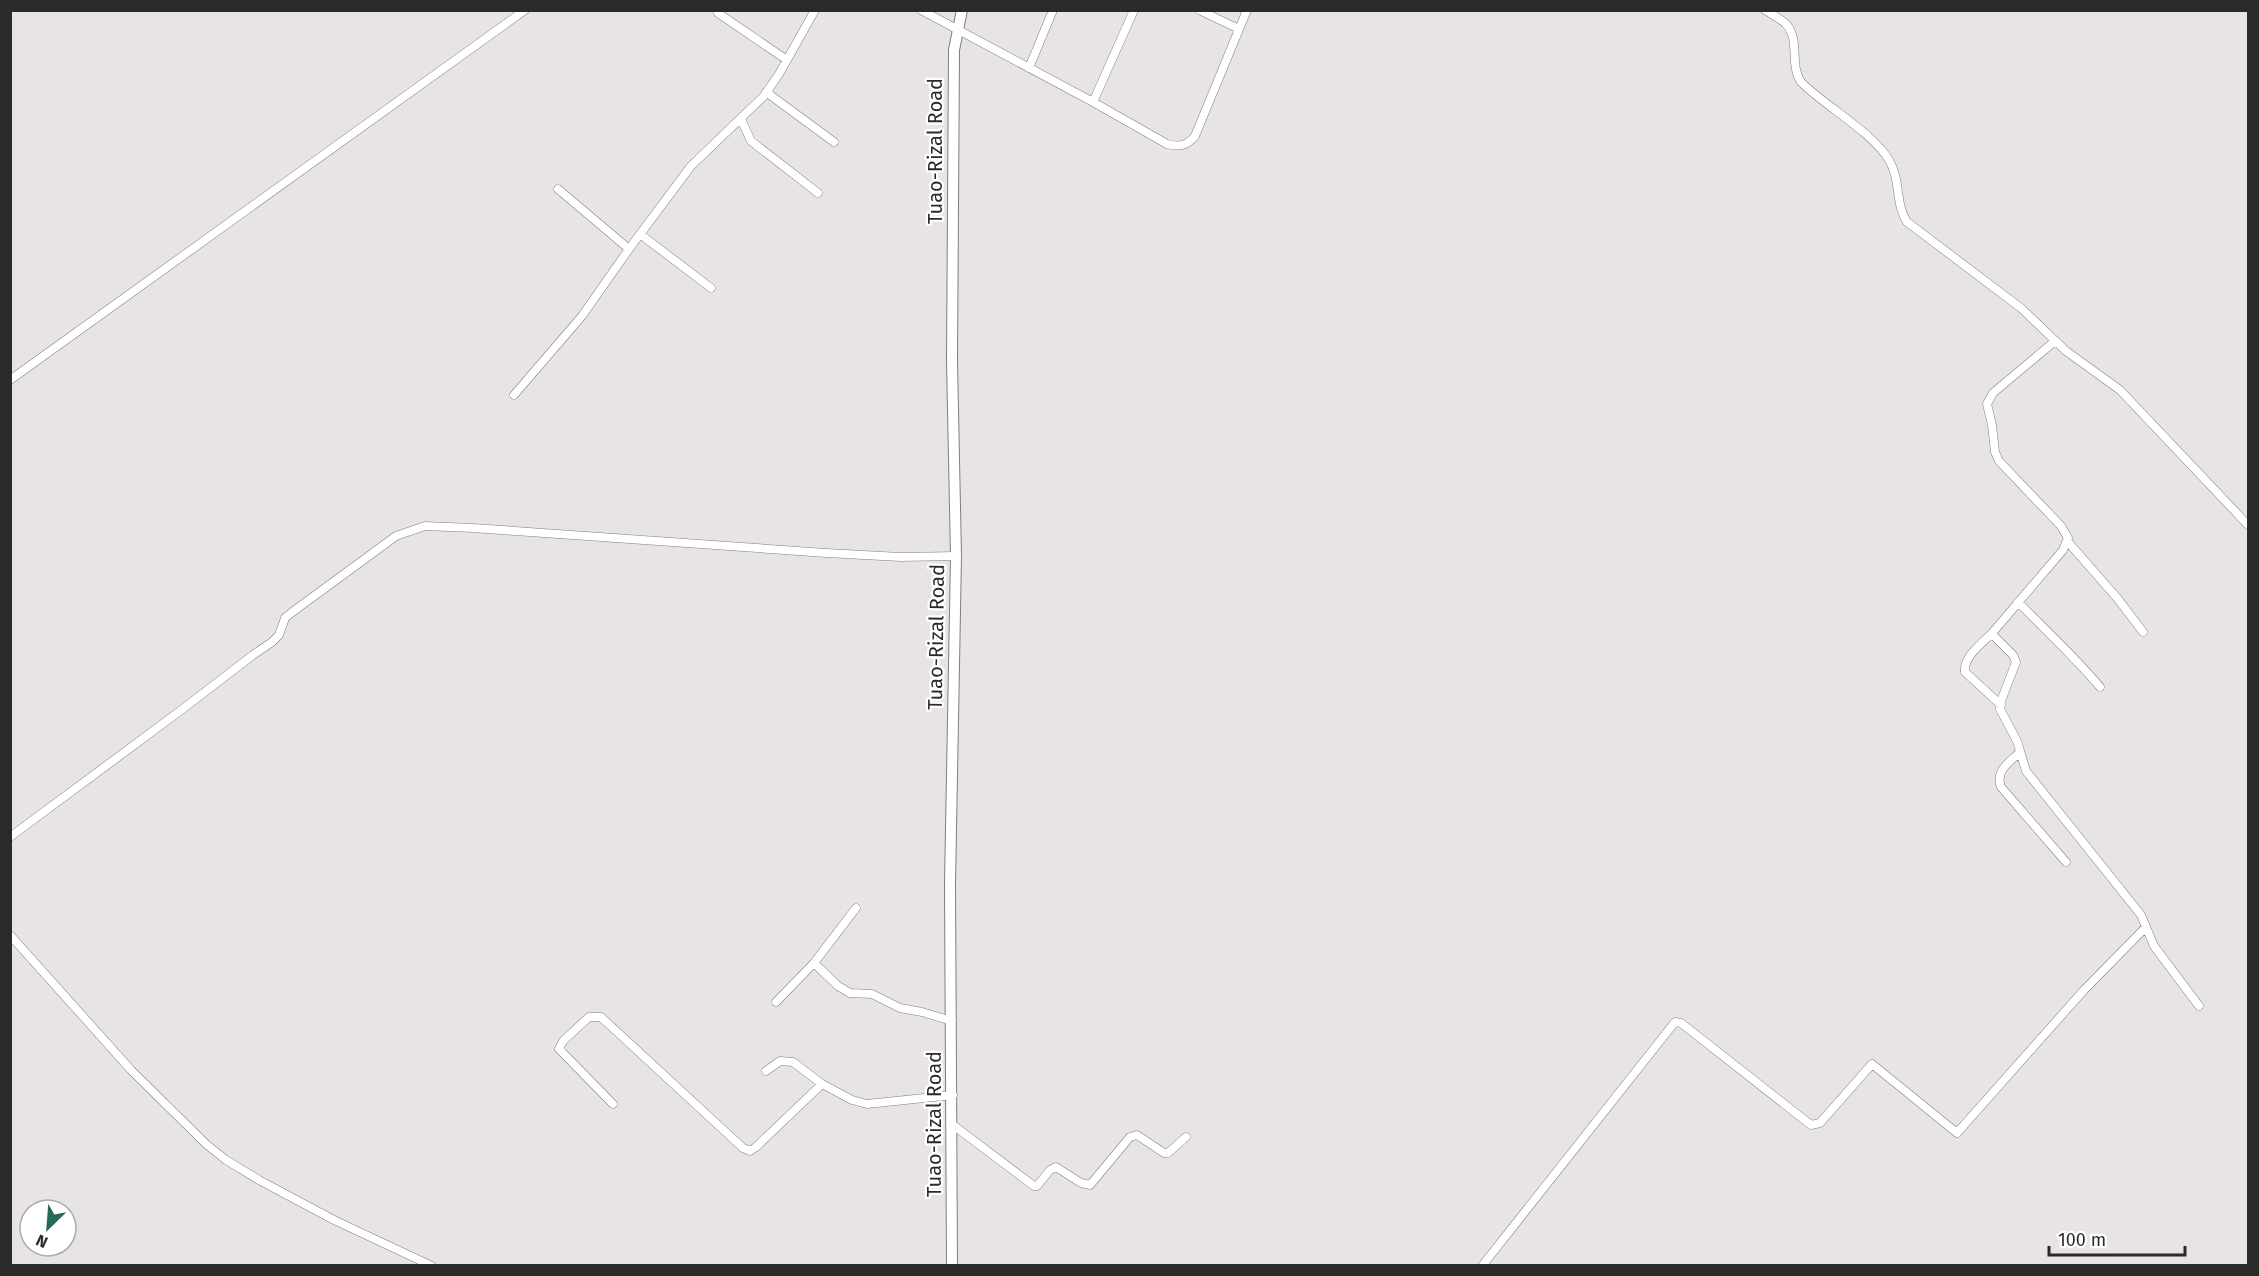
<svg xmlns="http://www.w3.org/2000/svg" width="2259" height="1276" viewBox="0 0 2259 1276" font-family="'Fira Sans',sans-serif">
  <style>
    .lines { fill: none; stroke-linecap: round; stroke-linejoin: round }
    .minor-casing { stroke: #817e7d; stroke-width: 9 }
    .secondary-casing { stroke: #817e7d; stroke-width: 12 }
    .minor { stroke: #fff; stroke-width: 8 }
    .secondary { stroke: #fff; stroke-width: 10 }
    .labels { text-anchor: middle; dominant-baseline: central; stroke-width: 4.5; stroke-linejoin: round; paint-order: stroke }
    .street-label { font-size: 20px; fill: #2b2a2a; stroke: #fff }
  </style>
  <rect width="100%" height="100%" fill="#e8e4e4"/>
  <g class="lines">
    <g class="minor-casing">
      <path id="minor" d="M921 10 1093 102 1167 144C1179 147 1187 146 1195 136L1247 10
        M1199 10 1239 29
        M1765 10C1771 14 1779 18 1785 23 1801 38 1789 65 1801 82 1826 107 1871 131 1889 160 1901 180 1895 204 1907 222L2021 308 2066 351 2120 390 2248 525
        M718 13 787 60
        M1029 68 1053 10
        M766 92 834 142
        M1093 102 1134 10
        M741 119 751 141 818 193
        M558 189 629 249
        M640 234 711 288
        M2055 341 1993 393 1987 404 1992 425 1995 452 1999 461 2061 526 2068 538 2063 550 1993 632V635L2013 655 2016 662 2001 701 2000 709 2017 741 2026 771 2141 915 2154 946 2199 1006
        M10 380 525 10
        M514 395 582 316 629 249 691 166 764 96 779 74 815 10
        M2068 542 2118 599 2143 632
        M2018 602C2045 630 2074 656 2100 687
        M1993 632C1983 643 1963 656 1965 672L2001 705
        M2020 752C2009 763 1995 770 2001 787L2066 862
        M10 837 180 711 253 655 272 642 279 635 285 618 291 613 396 536 425 526 473 528 826 553 901 557 956 556
        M10 935 131 1070 206 1144 226 1160 259 1180 334 1220 432 1266
        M814 963 838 986 850 993 872 994 900 1008 922 1012 952 1021
        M776 1002 814 963 856 908
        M766 1071 780 1061 793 1062 822 1084 852 1100 867 1104 953 1095
        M613 1104 559 1049 563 1041 589 1017H601L743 1148 750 1151 756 1147 822 1084
        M953 1125 1034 1186H1037L1050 1170 1056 1167 1081 1183 1090 1185 1130 1137 1137 1135 1164 1153H1168L1186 1137
        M1482 1266 1675 1022 1681 1023 1811 1125 1820 1123 1872 1064 1957 1133 2084 990 2146 927"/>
    </g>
    <g class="secondary-casing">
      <path id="secondary" d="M952 1266 950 884 956 556 952 361 954 50 962 10"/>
    </g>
    <use href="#minor" class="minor"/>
    <use href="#secondary" class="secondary"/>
  </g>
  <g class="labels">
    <g class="street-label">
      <text transform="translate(935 151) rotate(-90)">Tuao-Rizal Road</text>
      <text transform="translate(936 637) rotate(-89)">Tuao-Rizal Road</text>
      <text transform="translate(934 1124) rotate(-90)">Tuao-Rizal Road</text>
    </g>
  </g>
  <rect width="2259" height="1276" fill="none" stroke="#2b2a2a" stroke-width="24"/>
  <g transform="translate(48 1228) rotate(205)"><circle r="28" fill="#ffffff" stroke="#aaaaaa" stroke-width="1.5"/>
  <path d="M0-4.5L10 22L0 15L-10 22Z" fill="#266a5c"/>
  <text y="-9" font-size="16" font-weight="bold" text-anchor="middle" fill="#2b2a2a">N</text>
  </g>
  <path d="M2049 1246v9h136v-9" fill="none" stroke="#2b2a2a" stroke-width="3"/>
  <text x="2058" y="1246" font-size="18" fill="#2b2a2a" stroke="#ffffff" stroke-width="4.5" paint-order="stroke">100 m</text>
</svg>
